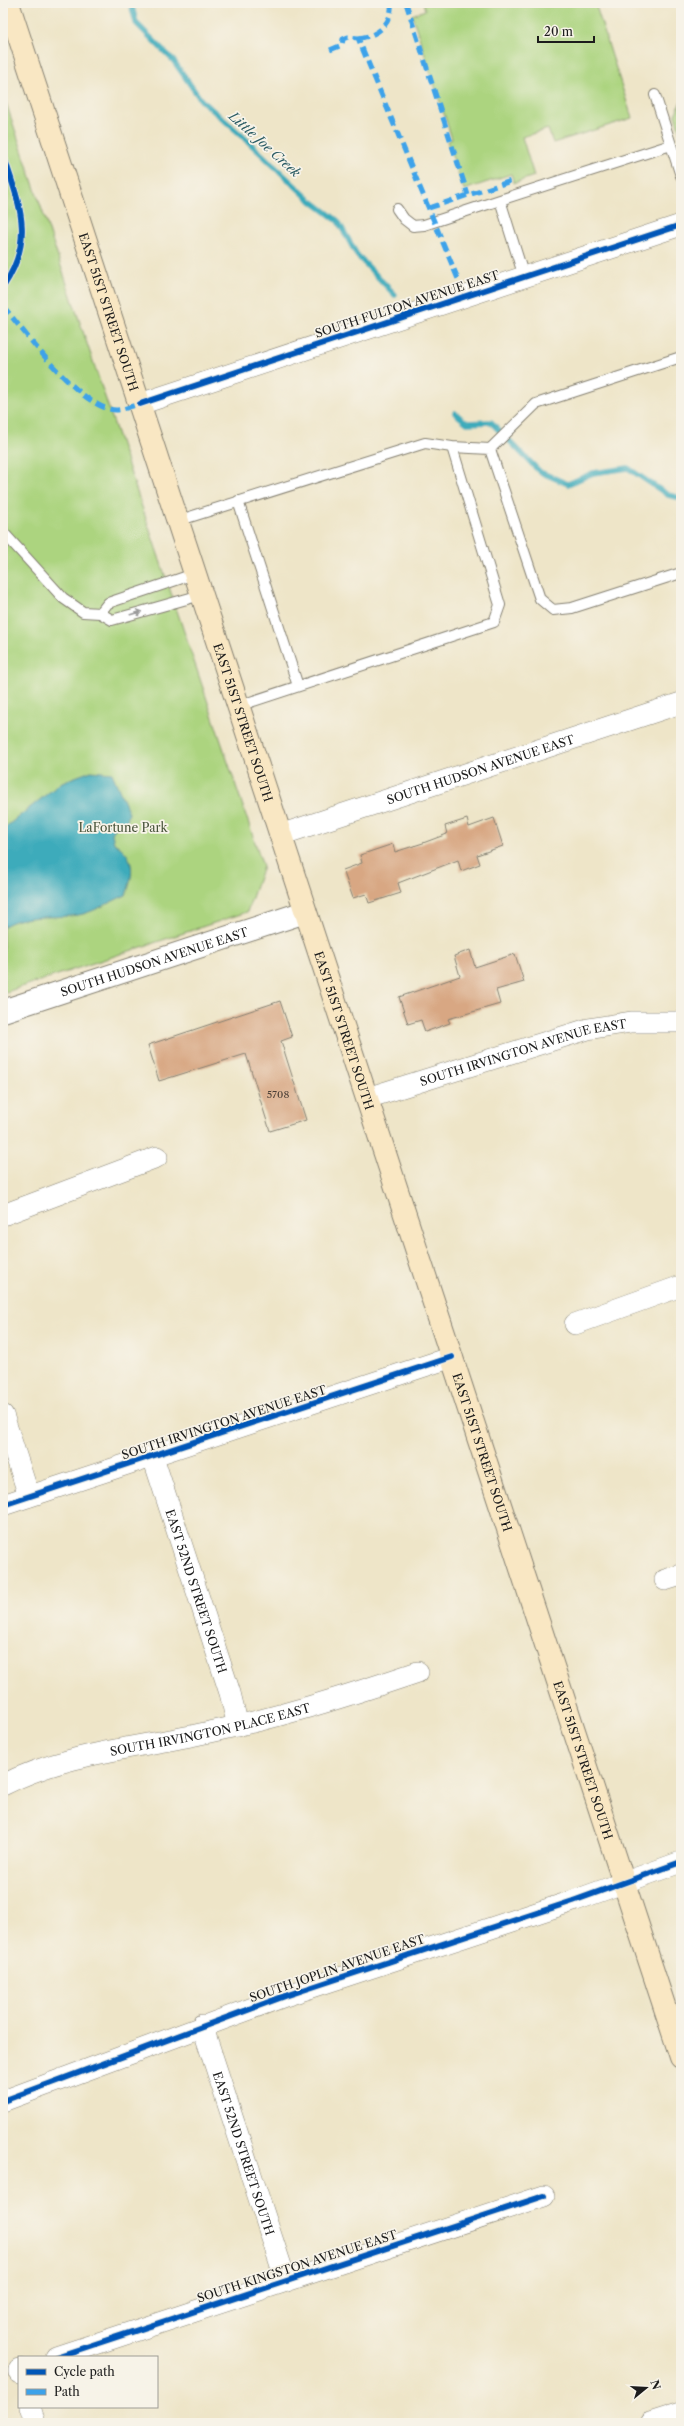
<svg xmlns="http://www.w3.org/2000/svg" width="684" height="2426" viewBox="0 0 684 2426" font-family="'Libre Caslon Text',serif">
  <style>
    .green { fill: #acd47f; stroke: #64784e }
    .water { fill: #3dabbb; stroke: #2c646c }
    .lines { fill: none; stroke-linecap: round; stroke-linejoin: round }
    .stream { stroke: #3dabbb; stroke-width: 5.5 }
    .building { fill: #d8a783 }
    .service-casing { stroke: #858072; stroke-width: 12 }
    .minor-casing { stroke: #858072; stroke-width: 22 }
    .tertiary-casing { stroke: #858072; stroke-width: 24 }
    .secondary-casing { stroke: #858072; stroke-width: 24 }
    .path { stroke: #858072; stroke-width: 2.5; stroke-dasharray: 3 3; stroke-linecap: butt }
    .service { stroke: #fff; stroke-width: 10 }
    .minor { stroke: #fff; stroke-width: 21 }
    .tertiary { stroke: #fff; stroke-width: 22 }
    .secondary { stroke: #f9e7c3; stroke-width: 22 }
    .quiet { stroke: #3da2ea; stroke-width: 5; stroke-dasharray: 10 5; stroke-linecap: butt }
    .cycleway-casing { stroke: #f7f3e8; stroke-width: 8 }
    .cycleway { stroke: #0057b8; stroke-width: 6 }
    .oneway { stroke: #999 }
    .labels { text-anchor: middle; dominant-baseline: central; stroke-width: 3.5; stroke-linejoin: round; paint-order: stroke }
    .number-label { font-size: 10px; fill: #4b3f36 }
    .street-label { font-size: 12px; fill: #1c1c1c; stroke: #f7f3e8 }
    .park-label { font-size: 12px; fill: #47533a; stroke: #f7f3e8 }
    .water-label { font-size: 13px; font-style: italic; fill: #2b5c64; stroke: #f7f3e8 }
  </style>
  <rect width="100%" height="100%" fill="#f7f3e8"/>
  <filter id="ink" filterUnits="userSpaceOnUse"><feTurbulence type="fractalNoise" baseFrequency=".025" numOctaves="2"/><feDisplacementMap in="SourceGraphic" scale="8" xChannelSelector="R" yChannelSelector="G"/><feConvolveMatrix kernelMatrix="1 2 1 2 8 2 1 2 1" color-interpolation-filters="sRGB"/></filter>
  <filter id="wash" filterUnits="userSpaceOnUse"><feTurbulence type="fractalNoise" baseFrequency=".012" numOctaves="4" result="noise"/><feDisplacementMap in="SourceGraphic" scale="16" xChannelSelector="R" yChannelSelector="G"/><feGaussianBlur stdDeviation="0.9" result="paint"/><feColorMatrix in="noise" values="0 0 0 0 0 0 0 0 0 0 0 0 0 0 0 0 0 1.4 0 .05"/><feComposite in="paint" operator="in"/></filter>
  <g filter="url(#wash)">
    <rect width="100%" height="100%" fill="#eee5c8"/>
    <path class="green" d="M423 3H595L632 118 553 143 548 129 522 137 534 176 514 183 511 174 464 190 447 141 452 139 412 15 425 10Z
      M3 94 263 866 247 912 3 993Z
      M681 101V136L675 115Z"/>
    <path class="water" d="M91 771 112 773 129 813 127 821 118 825 112 833 114 843C136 856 134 874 126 895 112 901 97 910 83 914 58 920 25 912 3 927V829L62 782Z"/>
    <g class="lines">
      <path class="stream" d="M131 3 136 23 173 60 201 100 239 133 309 199 338 221 357 255 395 295
        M455 413 467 423 491 422 540 472 568 484 593 473 628 468 668 495 681 498"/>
    </g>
    <g id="blocks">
      <path class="building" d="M494 818 503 846 477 855 480 864 461 871 458 860 398 883 401 893 369 903 366 894 353 898 343 870 362 863 360 855 393 844 395 852 423 843 447 834 445 826 467 819 469 827Z
        M470 950 475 967 515 954 524 982 496 990 500 1004 448 1019 450 1023 425 1032 421 1020 408 1024 399 997 460 976 454 956Z
        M280 1001 292 1037 281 1041 306 1120 270 1131 246 1054 159 1081 148 1045Z"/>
    </g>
  </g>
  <g filter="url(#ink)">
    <use href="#blocks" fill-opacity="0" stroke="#858072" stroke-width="1"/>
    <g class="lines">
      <g class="service-casing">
        <path id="service" d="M655 95 681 176
          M500 200 671 145
          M397 209 404 219 413 226 424 225 500 200 524 277
          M452 447 490 449 540 599 553 610 572 608 681 573
          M490 449 536 404 681 357
          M238 501 298 686
          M177 521 425 443 452 447 500 605 494 622 238 706
          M3 532 63 598 83 612 100 613 112 620 201 595
          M100 613 108 603 194 574"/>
      </g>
      <g class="minor-casing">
        <g id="minor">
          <path d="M140 404 681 225"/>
          <path id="s1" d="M280 835 681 703"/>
          <path id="s2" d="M367 1098 588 1029 631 1022H681"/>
          <path d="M3 1215 157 1157"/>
          <path d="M575 1324 681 1286"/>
          <path d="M3 1415 29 1496"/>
          <path id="s3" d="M153 1457 230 1693 238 1726"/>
          <path d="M3 1505 452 1357"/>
          <path d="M665 1580 681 1575"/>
          <path id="s4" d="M3 1785C65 1753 138 1748 205 1733 278 1718 347 1696 418 1672"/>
          <path id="s5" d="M202 2025 286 2281"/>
          <path d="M3 2101 285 1996 573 1901 681 1862"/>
          <path d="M56 2357 544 2196"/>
          <path d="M19 2369V2373"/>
          <path d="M30 2407 35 2423"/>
          <path d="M650 2423 681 2413"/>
        </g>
      </g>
      <g class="tertiary-casing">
        <g id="tertiary">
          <path id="s6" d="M3 1011 305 912"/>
        </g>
      </g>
      <g class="secondary-casing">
        <g id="secondary">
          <path id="s7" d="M8 3 681 2057"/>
        </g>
      </g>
      <path class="path" d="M3 154C19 204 36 238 3 287"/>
      <use href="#service" class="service"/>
      <use href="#minor" class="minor"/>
      <use href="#tertiary" class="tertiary"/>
      <use href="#secondary" class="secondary"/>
      <path class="quiet" d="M406 3 468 195
        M358 38C377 37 393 23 391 3
        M330 50 342 45 343 39 348 37 358 38 458 279
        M429 208 514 180
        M3 306C25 332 81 410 116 410 124 410 133 405 140 404"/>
      <g class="cycleway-casing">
        <path id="cycleway" d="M3 154C19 204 36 238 3 287
          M140 404 681 225
          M3 1505 452 1357
          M3 2101 285 1996 573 1901 681 1862
          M56 2357 544 2196"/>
      </g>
      <use href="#cycleway" class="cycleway"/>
    </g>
    <defs><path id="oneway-shaft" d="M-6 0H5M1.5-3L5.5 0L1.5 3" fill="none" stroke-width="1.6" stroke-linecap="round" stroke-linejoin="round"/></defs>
    <use class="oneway" href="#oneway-shaft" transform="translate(136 613) rotate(-16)"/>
  </g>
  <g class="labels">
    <g class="number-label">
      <text x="278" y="1094">5708</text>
    </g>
    <g class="street-label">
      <text transform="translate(407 304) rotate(-18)">SOUTH FULTON AVENUE EAST</text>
      <text stroke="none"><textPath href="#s7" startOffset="325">EAST 51ST STREET SOUTH</textPath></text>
      <text stroke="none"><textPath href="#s7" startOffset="757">EAST 51ST STREET SOUTH</textPath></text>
      <text stroke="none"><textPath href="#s1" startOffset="211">SOUTH HUDSON AVENUE EAST</textPath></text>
      <text stroke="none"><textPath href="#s6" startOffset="159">SOUTH HUDSON AVENUE EAST</textPath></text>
      <text stroke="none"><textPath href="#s7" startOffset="1081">EAST 51ST STREET SOUTH</textPath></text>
      <text stroke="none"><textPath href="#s2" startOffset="163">SOUTH IRVINGTON AVENUE EAST</textPath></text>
      <text transform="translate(224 1422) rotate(-18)">SOUTH IRVINGTON AVENUE EAST</text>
      <text stroke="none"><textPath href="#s7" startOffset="1525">EAST 51ST STREET SOUTH</textPath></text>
      <text stroke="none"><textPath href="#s3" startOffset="141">EAST 52ND STREET SOUTH</textPath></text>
      <text stroke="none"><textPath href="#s4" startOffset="215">SOUTH IRVINGTON PLACE EAST</textPath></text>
      <text stroke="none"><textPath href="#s7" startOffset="1849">EAST 51ST STREET SOUTH</textPath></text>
      <text transform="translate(337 1968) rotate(-19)">SOUTH JOPLIN AVENUE EAST</text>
      <text stroke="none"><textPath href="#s5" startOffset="135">EAST 52ND STREET SOUTH</textPath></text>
      <text transform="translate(297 2266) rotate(-18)">SOUTH KINGSTON AVENUE EAST</text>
    </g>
    <g class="park-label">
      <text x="123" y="827">LaFortune Park</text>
    </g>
    <g class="water-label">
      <text transform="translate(265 144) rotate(42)">Little Joe Creek</text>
    </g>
  </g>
  <rect width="684" height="2426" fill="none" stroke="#f7f3e8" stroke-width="16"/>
  <rect x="18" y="2356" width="140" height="52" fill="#f7f3e8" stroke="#9f9d96"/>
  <rect x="26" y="2369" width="20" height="6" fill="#0057b8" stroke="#9f9d96"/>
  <text x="54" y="2376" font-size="12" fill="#1c1c1c">Cycle path</text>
  <rect x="26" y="2389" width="20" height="6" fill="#3da2ea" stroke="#9f9d96"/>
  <text x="54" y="2396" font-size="12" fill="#1c1c1c">Path</text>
  <g transform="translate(646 2388) rotate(72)" stroke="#f7f3e8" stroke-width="3" paint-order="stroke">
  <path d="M0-3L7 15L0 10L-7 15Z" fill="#1c1c1c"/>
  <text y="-6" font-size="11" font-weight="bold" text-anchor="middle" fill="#1c1c1c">N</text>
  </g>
  <path d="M538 36v6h56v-6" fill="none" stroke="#1c1c1c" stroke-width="2"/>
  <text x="544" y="36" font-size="12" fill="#1c1c1c" stroke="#f7f3e8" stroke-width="3" paint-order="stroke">20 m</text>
</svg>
